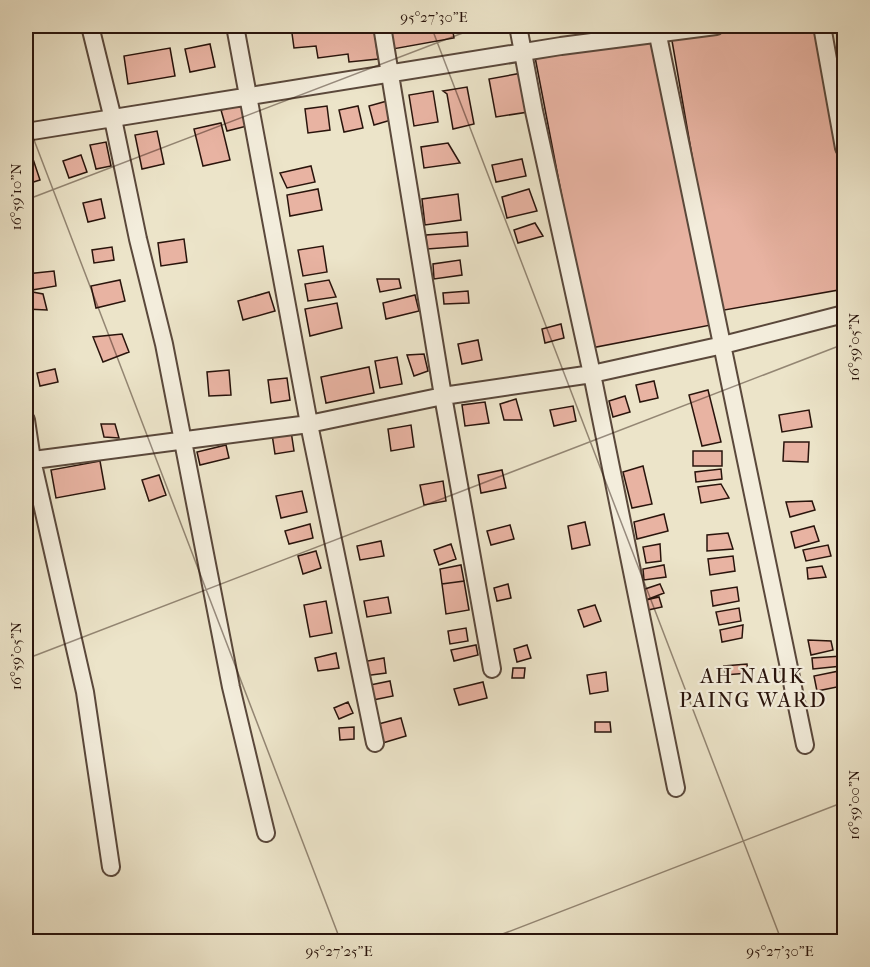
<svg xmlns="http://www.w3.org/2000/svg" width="870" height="967" viewBox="0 0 870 967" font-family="'IM FELL French Canon',serif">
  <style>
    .building { fill: #e8b3a2; stroke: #29140c; stroke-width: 1.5 }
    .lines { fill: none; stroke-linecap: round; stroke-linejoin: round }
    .street-casing { stroke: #5a483b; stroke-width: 20 }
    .street { stroke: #f3eddc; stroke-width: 16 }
    .ticks { fill: none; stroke: #29140c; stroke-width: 1.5; stroke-opacity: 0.45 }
    .labels { text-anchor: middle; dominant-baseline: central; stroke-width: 4.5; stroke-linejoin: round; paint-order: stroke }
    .quarter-label { font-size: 21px; letter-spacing: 1.5px; fill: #29140c; stroke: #f3eddc }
    .neatline { fill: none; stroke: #29140c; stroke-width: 2 }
    .ticks-label { font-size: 15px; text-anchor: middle; fill: #29140c }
  </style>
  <rect width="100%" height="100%" fill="#ece4c9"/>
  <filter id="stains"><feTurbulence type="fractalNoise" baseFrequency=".00333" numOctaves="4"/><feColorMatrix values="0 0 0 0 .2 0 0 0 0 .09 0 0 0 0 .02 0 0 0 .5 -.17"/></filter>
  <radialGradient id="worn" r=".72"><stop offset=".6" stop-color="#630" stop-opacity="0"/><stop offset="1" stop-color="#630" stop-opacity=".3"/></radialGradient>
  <path class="building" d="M291 26H374L378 59 349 62 348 54 318 58 316 46 294 48Z
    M389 26H452L454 38 393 49Z
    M727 26H816L844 190V289L719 311 671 35Z
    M654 38 711 325 591 348 535 57Z
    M210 44 215 67 190 72 185 49Z
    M170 48 175 76 128 84 124 56Z
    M522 73 528 112 496 117 489 79Z
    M467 87 474 124 453 129 447 94 443 91Z
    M433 91 438 122 414 126 409 95Z
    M387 101 391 120 374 125 369 106Z
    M241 104 247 126 227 131 221 110Z
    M327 106 330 130 308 133 305 109Z
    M358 106 363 128 344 132 339 110Z
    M221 123 230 160 203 166 194 129Z
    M157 131 164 164 142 169 135 135Z
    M106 142 111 166 96 169 90 145Z
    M448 143 460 163 424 168 421 147Z
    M30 150 40 180 27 184 26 178V151Z
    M81 155 87 172 69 178 63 161Z
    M522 159 526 176 496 182 492 165Z
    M311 166 315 182 287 188 280 173Z
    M318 189 322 210 290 216 287 195Z
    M529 189 537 211 507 218 502 197Z
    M458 194 461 220 425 225 422 199Z
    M101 199 105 218 88 222 83 203Z
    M535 223 543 236 518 243 514 230Z
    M467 232 468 246 427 249 426 235Z
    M184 239 187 262 161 266 158 243Z
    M323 246 327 272 303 276 298 250Z
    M112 247 114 260 94 263 92 250Z
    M460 260 462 275 434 279 433 264Z
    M54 271 56 286 26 291V274Z
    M377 279H399L401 288 380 292Z
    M120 280 125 301 96 308 91 286Z
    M329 280 336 297 308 301 305 284Z
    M27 291 43 294 47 310 26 309Z
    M468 291 469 303 444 304 443 293Z
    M269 292 275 311 243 320 238 301Z
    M415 295 419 311 386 319 383 303Z
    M337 303 342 328 310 336 305 309Z
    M561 324 564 338 545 343 542 329Z
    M122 334 129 352 103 362 93 337Z
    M478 340 482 360 462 364 458 344Z
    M424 354 428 371 414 376 407 355Z
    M397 357 402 384 380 388 375 361Z
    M369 367 374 393 326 403 321 377Z
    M55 369 58 382 40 386 37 373Z
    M229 370 231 395 209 396 207 372Z
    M287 378 290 400 271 403 268 380Z
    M654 381 658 398 640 402 636 385Z
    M708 390 721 442 702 446 689 395Z
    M625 396 630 412 613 417 609 401Z
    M516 399 522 420H504L500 404Z
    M485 402 489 423 465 426 462 405Z
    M573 406 576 421 554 426 550 410Z
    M809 410 812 427 782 432 779 415Z
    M101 424H115L119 438 104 437Z
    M411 425 414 447 391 451 388 429Z
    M291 431 294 451 275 454 272 434Z
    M784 442H809L808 462 783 461Z
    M226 445 229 458 200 465 197 452Z
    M693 451H722V466H693Z
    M100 461 105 489 56 498 51 470Z
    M643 466 652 504 632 508 623 472Z
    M721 469 722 479 696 482 695 472Z
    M502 470 506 488 481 493 478 475Z
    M159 475 166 495 149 501 142 480Z
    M443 481 446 501 424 505 420 485Z
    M721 484 729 498 701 503 698 487Z
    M302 491 307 512 281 518 276 496Z
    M812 501 815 510 790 517 786 502Z
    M664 514 668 531 637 539 634 522Z
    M585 522 590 545 572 549 568 526Z
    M310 524 313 538 289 544 285 531Z
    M510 525 514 539 491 545 487 531Z
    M814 526 819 541 795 548 791 532Z
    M728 533 733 549 707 551V535Z
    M381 541 384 556 360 560 357 546Z
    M451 544 456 559 439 565 434 550Z
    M660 544 661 561 646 563 643 547Z
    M828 545 831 556 806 561 803 550Z
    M316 551 321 568 303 574 298 556Z
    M733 556 735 571 710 575 708 559Z
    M461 565 464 581 442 584 440 569Z
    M664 565 666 577 644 580 643 569Z
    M822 566 826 577 808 579 807 568Z
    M464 581 469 610 446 614 442 584Z
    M508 584 511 598 497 601 494 588Z
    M660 584 664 593 646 600 642 590Z
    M737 587 739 601 713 606 711 591Z
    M388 597 391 613 367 617 364 601Z
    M659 597 662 607 648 610 646 600Z
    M326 601 332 633 310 637 304 605Z
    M595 605 601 621 584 627 578 610Z
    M739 608 741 621 719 625 716 612Z
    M743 625 742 638 722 642 720 630Z
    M466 628 468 641 450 644 448 631Z
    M808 640 831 641 833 650 811 655Z
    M476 645 478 655 454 661 451 650Z
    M527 645 531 658 517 662 514 649Z
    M336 653 339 668 318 671 315 658Z
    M842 656V666L813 669 812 658Z
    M384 658 386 673 364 676 362 662Z
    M747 664 748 673 725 675 724 666Z
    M513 668H525L524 678H512Z
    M839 671 842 686 817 691 814 676Z
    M606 672 608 691 590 694 587 675Z
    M390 681 393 696 368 701 365 686Z
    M483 682 487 698 459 705 454 689Z
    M348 702 353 713 339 719 334 708Z
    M401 718 406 736 376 745 371 726Z
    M595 722H610L611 732H595Z
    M354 727V739L340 740 339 728Z"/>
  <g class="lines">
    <g class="street-casing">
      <path id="street" d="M90 26 113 119 138 239 164 344 231 687 266 833
        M235 26 310 429 375 743
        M382 26 443 396 492 669
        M518 26 534 111 592 374 676 788
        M656 26 805 745
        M822 26 844 148
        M26 132 561 46 716 26
        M26 420 32 460 85 692 111 867
        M26 461 309 424 443 396 592 374 723 345 844 314"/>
    </g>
    <use href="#street" class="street"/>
  </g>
  <path class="ticks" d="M431 26 782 942M26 119 341 942M26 200 481 26M26 659 844 344M482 942 844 802"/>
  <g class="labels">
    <g class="quarter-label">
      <text x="753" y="676">AH NAUK<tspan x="753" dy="24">PAING WARD</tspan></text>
    </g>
  </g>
  <rect width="870" height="967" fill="none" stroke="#ece4c9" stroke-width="66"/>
  <rect x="33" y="33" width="804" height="901" class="neatline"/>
  <g class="ticks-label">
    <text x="434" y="22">95°27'30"E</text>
    <text transform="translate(16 197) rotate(-90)" y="5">16°59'10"N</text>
    <text transform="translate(854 347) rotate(-90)" y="5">16°59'05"N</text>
    <text transform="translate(16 656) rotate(-90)" y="5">16°59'05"N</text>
    <text transform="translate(854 805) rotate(-90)" y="5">16°59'00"N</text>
    <text x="339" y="956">95°27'25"E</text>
    <text x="780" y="956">95°27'30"E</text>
  </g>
  <rect width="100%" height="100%" filter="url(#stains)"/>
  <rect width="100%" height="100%" fill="url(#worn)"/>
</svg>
